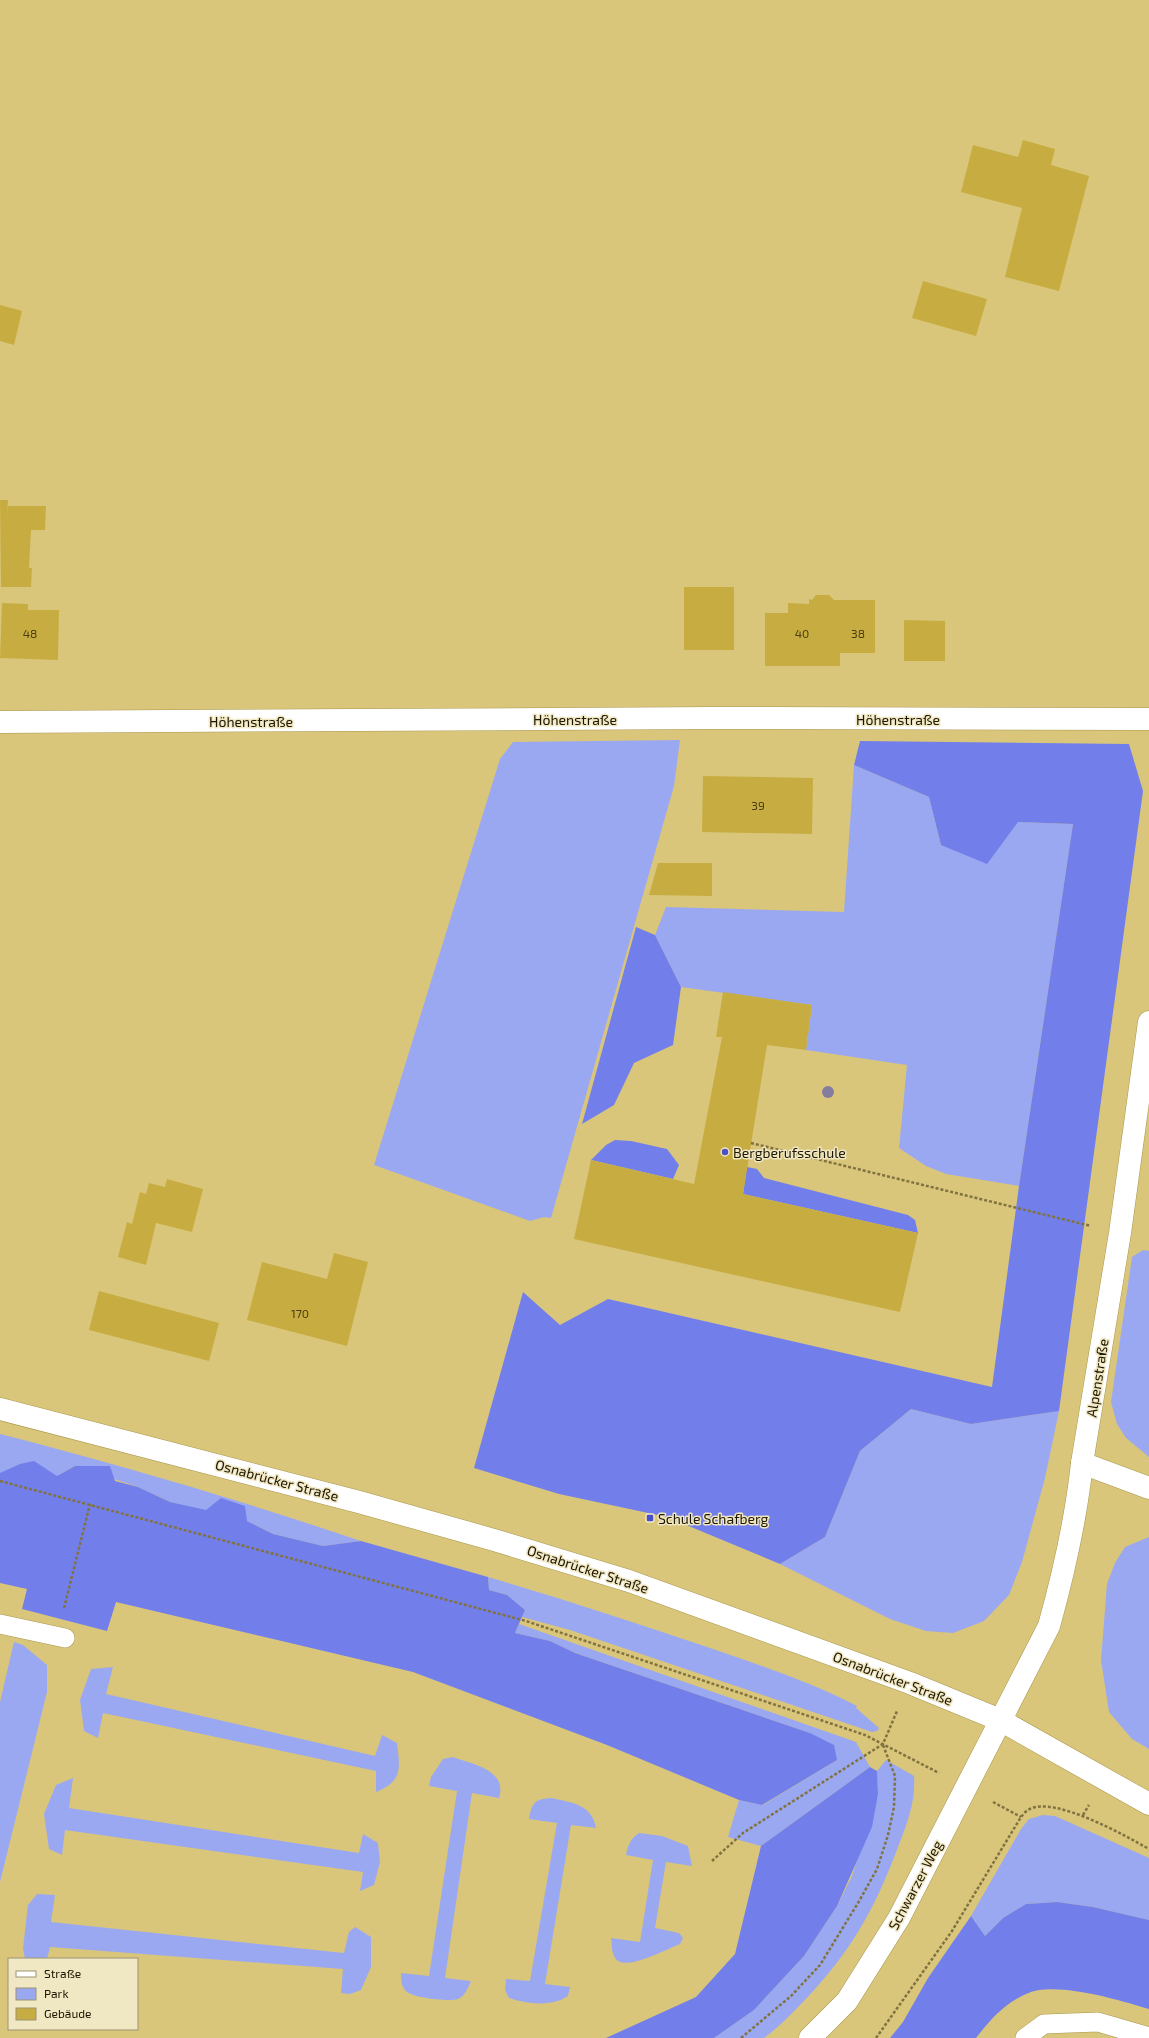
<svg xmlns="http://www.w3.org/2000/svg" width="1149" height="2038" viewBox="0 0 1149 2038" font-family="'Exo 2',sans-serif">
  <style>
    .green { fill: #9aa8f2 }
    .forest { fill: #727feb }
    .building { fill: #c7ad41 }
    .lines { fill: none; stroke-linecap: round; stroke-linejoin: round }
    .lane-casing { stroke: #a9974d; stroke-width: 20 }
    .street-casing { stroke: #a9974d; stroke-width: 23 }
    .secondary-casing { stroke: #a9974d; stroke-width: 23 }
    .path { stroke: #817341; stroke-width: 2.5; stroke-dasharray: 3 2; stroke-linecap: butt }
    .lane { stroke: #fff; stroke-width: 19 }
    .street { stroke: #fff; stroke-width: 22 }
    .secondary { stroke: #fff; stroke-width: 22 }
    .tree { fill: #857da0 }
    .poi-dot { fill: #4b50c6; stroke: #f0e7c3; stroke-width: 1.5 }
    .labels { text-anchor: middle; dominant-baseline: central; stroke-width: 3; stroke-linejoin: round; paint-order: stroke }
    .number-label { font-size: 12px; fill: #483c10 }
    .street-label { font-size: 14px; fill: #1e1600; stroke: #f0e7c3 }
    .poi-label { font-size: 14px; fill: #1e1600; stroke: #f0e7c3; text-anchor: start }
  </style>
  <rect width="100%" height="100%" fill="#d9c67b"/>
  <path class="green" d="M680 740 674 786 551 1218 544 1217 530 1221 374 1165 500 759 513 742Z
    M854 765 929 797 941 845 1018 822 1073 824 1019 1186 946 1174 926 1166 899 1148 907 1065 806 1050 812 1005 681 987 655 935 666 907 844 912Z
    M1143 1250 1149 1251V1457L1126 1438 1117 1424 1111 1402 1132 1257Z
    M911 1409 971 1424 1059 1411 1045 1478 1022 1562 1009 1595 984 1621 953 1633 926 1631 890 1619 780 1564 825 1537 860 1451Z
    M0 1434C122 1465 242 1501 361 1541L323 1546 273 1534 247 1521 170 1502 138 1487 75 1466 57 1476 0 1473Z
    M1149 1537V1749L1132 1739 1109 1712 1101 1660 1107 1584 1115 1563 1125 1547Z
    M488 1577C563 1599 637 1623 710 1648 760 1665 811 1682 857 1706L856 1708 879 1728 877 1731 872 1732 570 1630 522 1617 525 1610 507 1595 489 1590Z
    M519 1624 856 1742 870 1767 761 1846 728 1837 739 1800 763 1805 837 1760 810 1733 575 1653 550 1641 515 1633Z
    M14 1642 23 1645 47 1665V1692L0 1882V1702Z
    M113 1667 106 1694 375 1756 382 1735 397 1743C400 1768 403 1781 376 1792V1771L103 1713 98 1738 84 1731 80 1700 91 1669Z
    M453 1757C472 1764 508 1770 499 1798L472 1793 445 1978 471 1981C468 1988 465 1996 458 1999 449 2002 412 1998 406 1991 401 1986 401 1979 401 1973L429 1976 457 1791 429 1786 431 1777 443 1759Z
    M886 1760 914 1776C916 1801 907 1824 898 1847 875 1909 849 1955 802 2003 790 2015 778 2028 764 2038H714L754 2010 804 1956 837 1906 852 1876 878 1794 877 1771Z
    M73 1778 69 1808 359 1853 363 1834 378 1843 380 1862 374 1885 360 1891 363 1872 65 1830 62 1855 49 1849 44 1814 56 1785Z
    M552 1798C572 1803 592 1804 596 1828L571 1825 545 1984 570 1987 568 1996C551 2007 527 2004 509 1998L505 1990 506 1979 530 1981 557 1823 529 1819C532 1802 535 1799 552 1798Z
    M1043 1815 1055 1816 1149 1858V1920L1093 1907 1057 1902 1026 1904 1003 1918 985 1936 971 1916 1021 1829 1029 1819Z
    M639 1833 662 1836 688 1846 692 1866 666 1862 655 1928 679 1933 683 1938 680 1944C667 1949 630 1969 618 1961 611 1956 612 1945 611 1938L640 1942 653 1860 626 1855C628 1845 630 1839 639 1833Z
    M37 1894 55 1895 51 1922 344 1953 349 1932 355 1927 371 1937V1967L361 1990 350 1994 341 1993 343 1969 50 1947 47 1959H25L23 1948 28 1905Z"/>
  <path class="forest" d="M860 741 1129 744 1143 791 1059 1411 971 1424 911 1409 860 1451 825 1537 780 1564 667 1517 559 1494 474 1468 523 1292 560 1325 608 1299 992 1387 1019 1186 1073 824 1018 822 987 864 941 845 929 797 854 765Z
    M636 927 655 935 681 987 673 1045 634 1063 614 1105 582 1124Z
    M615 1140 631 1141 667 1149 679 1165 673 1179 591 1160 606 1145Z
    M747 1167 757 1169 764 1178 908 1215 915 1220 918 1233 743 1194Z
    M34 1461 57 1476 75 1466H110L115 1481 138 1487 170 1502 206 1510 221 1498 245 1506 247 1521 273 1534 323 1546 361 1541 488 1577 489 1590 507 1595 525 1610 515 1633 550 1641 575 1653 810 1733 834 1745 837 1760 762 1805 739 1800 607 1745 413 1672 116 1602 107 1631 22 1609 27 1589 0 1583V1473L20 1464Z
    M870 1767 877 1771 878 1794 872 1827 837 1906 804 1956 754 2010 714 2038H606L696 1997 735 1954 761 1846Z
    M1057 1902 1093 1907 1149 1920V2009C1119 2000 1054 1980 1026 1994 1004 2004 990 2020 976 2038H890L903 2022 928 1978 971 1916 985 1936 1003 1918 1026 1904Z"/>
  <path class="building" d="M1023 140 1055 149 1051 165 1089 176 1059 291 1005 277 1022 208 961 192 973 145 1018 157Z
    M923 281 987 299 976 336 912 318Z
    M0 305 22 311 14 345 0 341Z
    M0 500H8L7 515 8 506H46L45 530H31L29 568H32L31 587H1Z
    M684 587H734V650H684Z
    M816 595H829L834 600H875V653H840V666H765V613H788V603L809 604V599L812 600Z
    M2 603 28 604V610H59L58 660 0 658Z
    M904 620 945 621V661H904Z
    M703 776 813 778 812 834 702 832Z
    M658 863H712V896L649 895Z
    M723 992 812 1005 806 1050 767 1045 743 1194 918 1233 900 1312 574 1239 591 1160 694 1184 722 1037H716Z
    M167 1179 203 1189 192 1232 156 1223 146 1265 118 1257 127 1222 132 1224 140 1192 146 1194 149 1183 165 1187Z
    M334 1253 368 1262 347 1346 247 1320 262 1262 327 1279Z
    M99 1291 219 1323 209 1361 89 1330Z"/>
  <g class="lines">
    <g class="lane-casing">
      <path id="lane" d="M0 1624 65 1638
        M1025 2038 1044 2024 1098 2022 1149 2037"/>
    </g>
    <g class="street-casing">
      <path id="street" d="M0 722 711 718 1149 719
        M1082 1463 1149 1488"/>
    </g>
    <g class="secondary-casing">
      <path id="secondary" d="M0 1409 359 1502 494 1540 629 1581 910 1683 1000 1720 1149 1804
        M810 2038 847 2001 899 1918 1049 1626C1064 1572 1076 1519 1082 1463L1120 1233 1149 1022"/>
    </g>
    <path class="path" d="M751 1143 1091 1226
      M0 1481 526 1621 865 1735 939 1773
      M64 1608 90 1504
      M993 1802 1021 1817
      M1083 1815 1089 1805
      M712 1861 743 1833 883 1744 897 1711
      M741 2038 791 1996 820 1965 858 1903 877 1869 888 1835 894 1807 895 1776 883 1745
      M876 2038 952 1931 1021 1817C1023 1815 1026 1810 1030 1809 1055 1796 1126 1836 1149 1849"/>
    <use href="#lane" class="lane"/>
    <use href="#street" class="street"/>
    <use href="#secondary" class="secondary"/>
  </g>
  <circle class="tree" cx="828" cy="1092" r="6"/>
  <g class="poi-dot">
    <circle cx="725" cy="1152" r="4"/>
    <rect x="646" y="1514" width="8" height="8" rx="2"/>
  </g>
  <g class="labels">
    <g class="number-label">
      <text x="30" y="633">48</text>
      <text x="802" y="633">40</text>
      <text x="858" y="633">38</text>
      <text x="758" y="805">39</text>
      <text x="300" y="1313">170</text>
    </g>
    <g class="street-label">
      <text x="575" y="719">Höhenstraße</text>
      <text x="898" y="719">Höhenstraße</text>
      <text x="251" y="721">Höhenstraße</text>
      <text transform="translate(1097 1378) rotate(-81)">Alpenstraße</text>
      <text transform="translate(277 1480) rotate(15)">Osnabrücker Straße</text>
      <text transform="translate(588 1569) rotate(18)">Osnabrücker Straße</text>
      <text transform="translate(893 1678) rotate(21)">Osnabrücker Straße</text>
      <text transform="translate(915 1885) rotate(-62)">Schwarzer Weg</text>
    </g>
    <g class="poi-label">
      <text x="733" y="1152">Bergberufsschule</text>
      <text x="658" y="1518">Schule Schafberg</text>
    </g>
  </g>
  <rect x="8" y="1958" width="130" height="72" fill="#f0e7c3" stroke="#9c9375"/>
  <rect x="16" y="1971" width="20" height="6" fill="#ffffff" stroke="#9c9375"/>
  <text x="44" y="1978" font-size="12" fill="#1e1600">Straße</text>
  <rect x="16" y="1988" width="20" height="12" fill="#9aa8f2" stroke="#9c9375"/>
  <text x="44" y="1998" font-size="12" fill="#1e1600">Park</text>
  <rect x="16" y="2008" width="20" height="12" fill="#c7ad41" stroke="#9c9375"/>
  <text x="44" y="2018" font-size="12" fill="#1e1600">Gebäude</text>
</svg>
